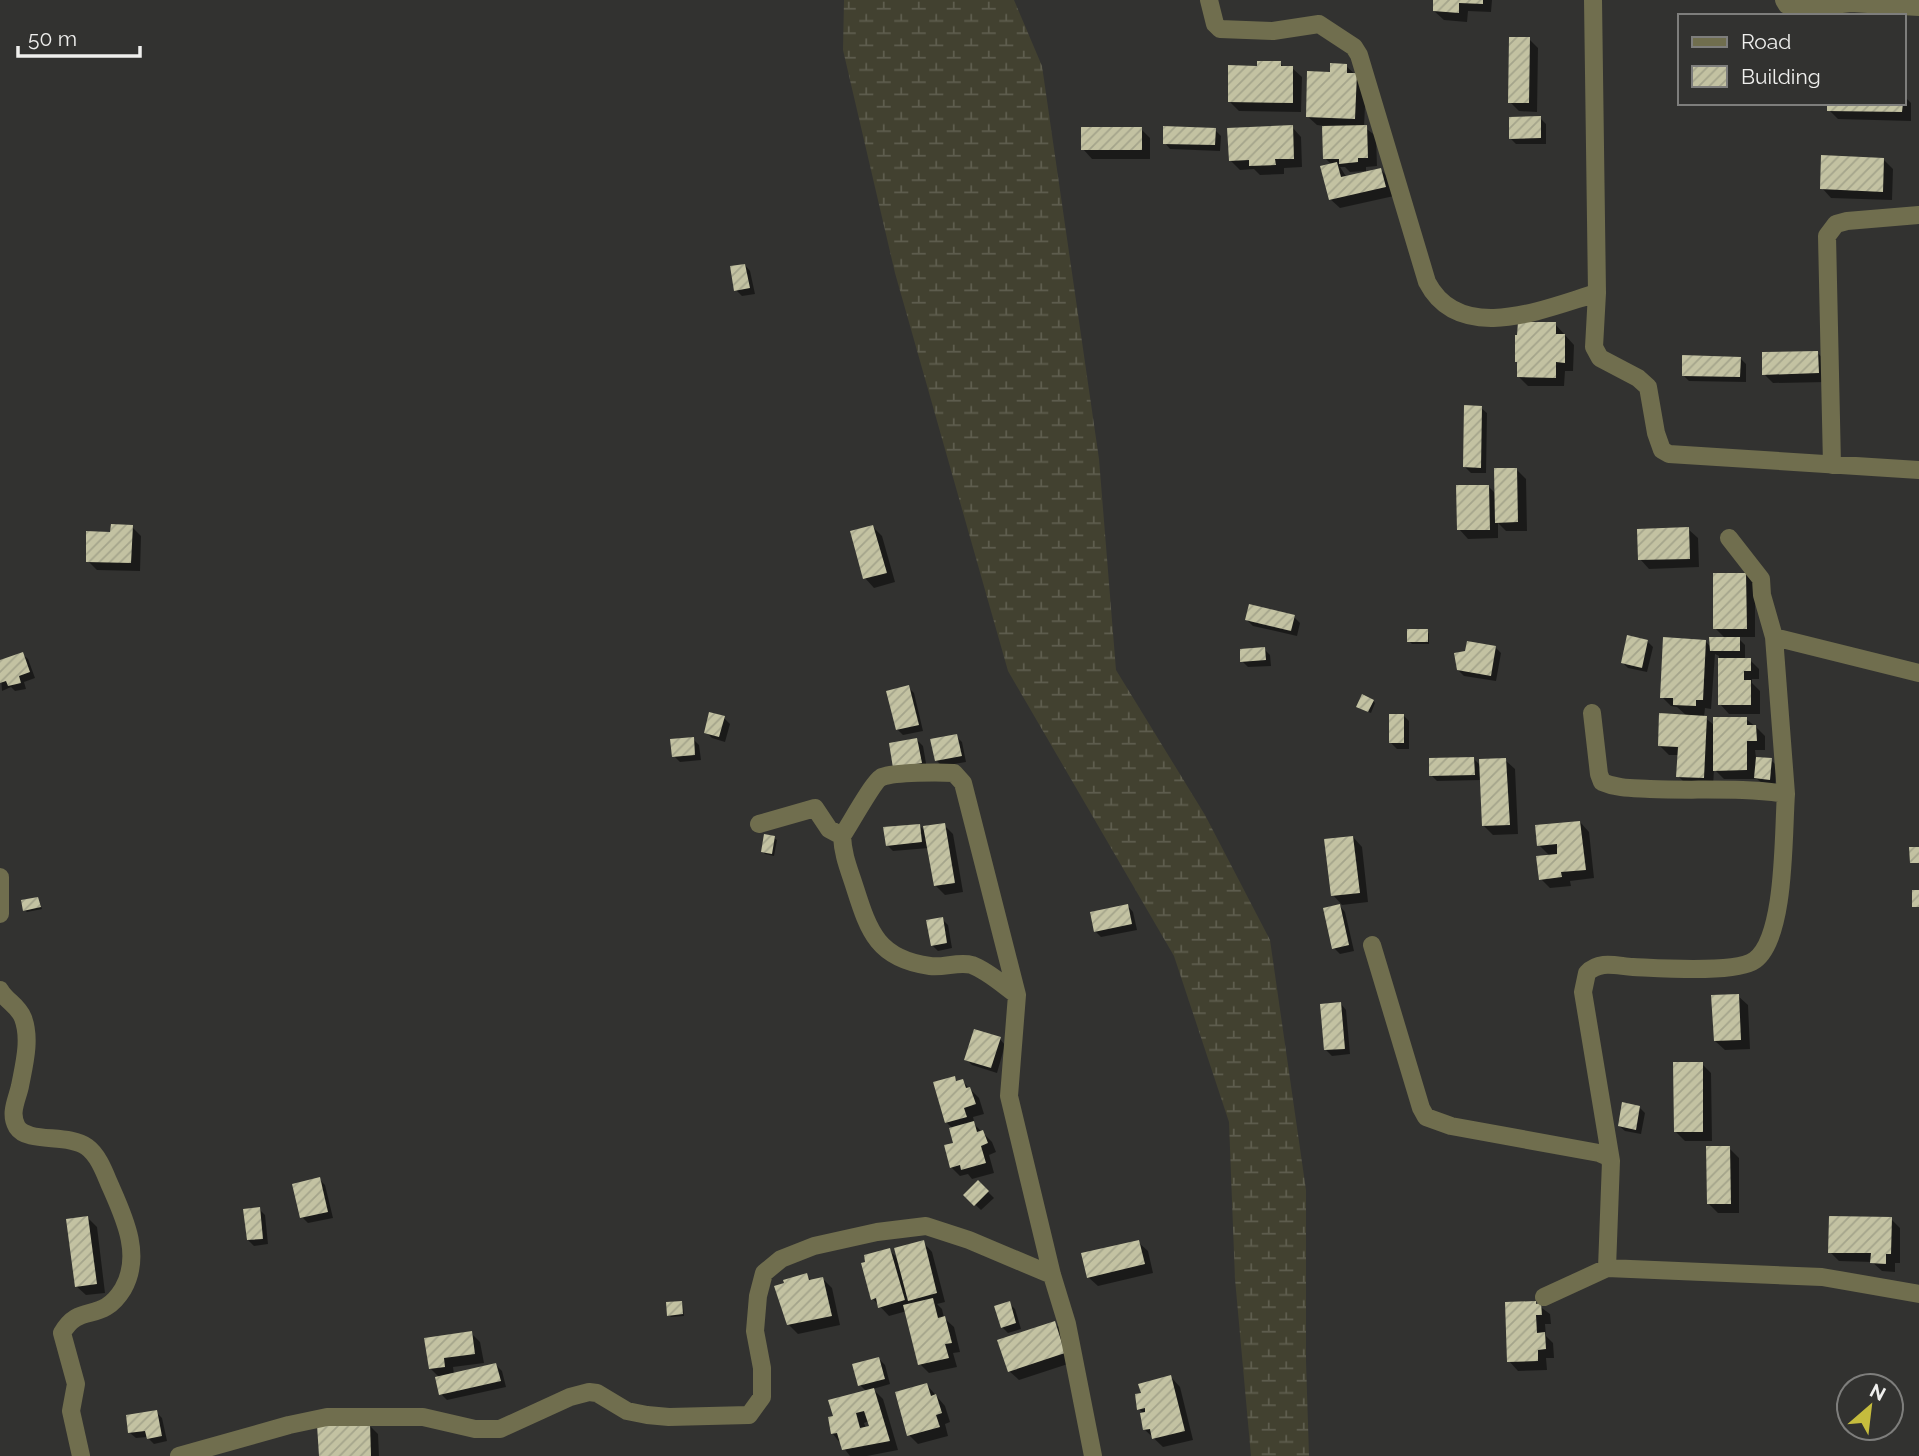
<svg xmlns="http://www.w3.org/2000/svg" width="1919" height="1456" viewBox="0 0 1919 1456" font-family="Raleway,sans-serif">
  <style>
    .wetland { fill: url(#wetland-marsh) }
    .shadow { fill: #0007; fill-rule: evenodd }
    .building { fill: url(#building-hatch); fill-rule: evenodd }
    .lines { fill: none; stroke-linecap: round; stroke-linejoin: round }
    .minor { stroke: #706e4e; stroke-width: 18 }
  </style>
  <defs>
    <pattern id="wetland-marsh" width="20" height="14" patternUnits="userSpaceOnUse" patternTransform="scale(1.75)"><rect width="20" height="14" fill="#424130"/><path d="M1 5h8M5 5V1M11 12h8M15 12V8" fill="none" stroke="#5e5d4e"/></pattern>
    <pattern id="building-hatch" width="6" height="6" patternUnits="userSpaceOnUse" patternTransform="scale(1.75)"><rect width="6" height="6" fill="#c3c2a2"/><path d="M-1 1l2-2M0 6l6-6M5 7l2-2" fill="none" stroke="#a4a48b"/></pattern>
  </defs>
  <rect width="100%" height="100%" fill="#323230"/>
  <path class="wetland" d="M844 0H1014L1042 66 1099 459 1116 670 1205 815 1270 940 1306 1190V1361L1309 1456H1251L1235 1279 1229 1122 1174 956 1008 671 895 273 843 50Z"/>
  <path class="shadow" d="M1435 0H1492L1491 12 1468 11 1467 22 1444 20 1434 11Z
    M1529 39 1538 48 1537 112 1519 111 1510 102Z
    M1280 63 1285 68H1292L1302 77 1301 112 1239 111 1230 102 1259 67Z
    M1346 66 1366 84 1364 127 1376 136 1377 166 1366 167V173L1381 170 1390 179 1394 196 1340 208 1330 199 1332 165 1325 158 1324 126 1317 125 1307 116 1331 74ZM1340 167H1345L1350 172 1365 171 1366 173 1347 178Z
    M1903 95 1911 103V121L1838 119 1829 110V103H1903Z
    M1540 118 1546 124V144H1516L1510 138Z
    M1292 127 1301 137 1302 167 1284 168V174L1260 175 1254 169 1240 170 1230 160Z
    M1141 129 1150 138V159H1092L1083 149Z
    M1215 130 1221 136 1220 151 1170 149 1165 143Z
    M1883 159 1893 169 1892 200 1831 198 1822 188Z
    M745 265 750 271 755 294 742 296 736 290Z
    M1555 324 1574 345 1573 371H1565L1564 386H1528L1519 377Z
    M1817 352 1826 362 1827 382 1773 383 1764 374Z
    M1740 358 1746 364V382L1689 381 1683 375Z
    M1481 408 1487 413 1486 473H1471L1465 467Z
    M1517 470 1526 479 1527 531H1506L1498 523V538L1468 539 1459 529 1489 487 1496 494Z
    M132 527 141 536 140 571 97 570 88 561 112 534Z
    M873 527 882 536 895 582 874 588 865 578Z
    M1688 529 1698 538 1699 567 1649 569 1640 559Z
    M1746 575 1755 584V637H1737L1745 645V660H1750L1759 669V679H1752V683L1760 691V714H1729L1720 704 1719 656 1715 654 1711 709 1705 708 1704 717 1714 725 1746 719 1756 727 1765 736V750H1755L1756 758 1771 760 1777 766 1775 785 1762 783 1757 779H1724L1714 769 1713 787 1687 785 1678 776 1679 755H1669L1660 746 1687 716 1677 707 1671 706 1662 697 1705 641 1711 647 1726 639 1715 628Z
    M1294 617 1300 623 1297 636 1253 626 1247 620Z
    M1427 631 1429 634V644H1412L1409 641Z
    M1647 641 1653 647 1647 672 1628 668 1622 662Z
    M1495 647 1501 653 1496 681 1464 676 1458 670Z
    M1264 649 1270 655 1271 666 1248 667 1242 661Z
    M22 654 28 659 35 678 24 682 26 689 15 691 11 687 2 691 0 662Z
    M908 687 914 693 923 731 903 735 897 729Z
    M1373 701 1375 703 1371 713 1361 709Z
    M1403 715 1409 721V749H1397L1391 743Z
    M724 718 730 724 725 742 712 738 706 732Z
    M956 736 962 742 966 762 942 766 936 760Z
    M693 739 699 745 701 760 680 762 674 756Z
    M917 740 923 746 927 769 901 773Z
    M1474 759 1481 766 1505 760 1515 769 1518 834 1493 835 1484 826 1482 780 1437 781 1431 775Z
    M1580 822 1589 832 1594 878 1570 881 1571 886 1550 888 1541 879 1550 856 1539 845Z
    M919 825 926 832 944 825 953 834 963 892 945 895 935 885 929 848 893 851 887 845Z
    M1353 837 1362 847 1368 902 1342 905 1333 895Z
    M774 838 777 840 774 856 765 854 763 852Z
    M38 899 42 909 27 912 24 910Z
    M1128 906 1133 912 1137 930 1101 937 1095 931Z
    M1340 906 1345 912 1354 951 1340 954 1334 948Z
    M942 919 948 925 952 948 938 951 932 945Z
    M1738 996 1748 1005 1750 1049 1725 1050 1715 1041Z
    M1341 1004 1346 1010 1350 1054 1332 1056 1326 1050Z
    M1000 1039 1005 1045 997 1073 972 1065 966 1059Z
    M1702 1064 1711 1073 1712 1141H1685L1676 1132Z
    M954 1078 958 1082 962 1081 979 1098 984 1114 973 1117 975 1125 992 1142 996 1152 989 1155 994 1173 972 1179 968 1174 960 1176 951 1167 955 1144 953 1129 946 1122Z
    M1639 1107 1645 1113 1641 1134 1625 1131 1619 1126Z
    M1729 1148 1739 1158V1213H1718L1709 1204Z
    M319 1179 325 1185 333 1218 308 1223 302 1217Z
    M978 1182 994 1198 981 1210 965 1195Z
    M259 1209 265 1215 268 1244 254 1246 248 1240Z
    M88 1218 97 1227 105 1293 86 1295 76 1286Z
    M1891 1219 1900 1228V1263H1895V1272L1882 1271 1872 1262 1839 1261 1830 1252Z
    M923 1242 932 1252 945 1302 937 1304 942 1309 944 1318 954 1327 960 1352 953 1353 957 1367 929 1373 920 1364 907 1311 889 1316 873 1299 889 1250 899 1260Z
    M1138 1242 1148 1251 1153 1273 1098 1286 1088 1277Z
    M806 1275 812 1281 823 1279 832 1288 840 1325 798 1334 789 1325Z
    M681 1302 683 1305 684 1316 671 1317 669 1315Z
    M1009 1303 1015 1309 1021 1329 1008 1333 1002 1327Z
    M1535 1303 1550 1314 1551 1324H1545L1546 1336 1553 1343 1554 1358H1546L1547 1370 1518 1371 1509 1361Z
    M1054 1323 1064 1332 1074 1362 1019 1380 1009 1371Z
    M471 1333 480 1342 484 1363 453 1367 454 1374 496 1365 502 1371 506 1387 447 1400 441 1394 440 1378 430 1368Z
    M879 1359 885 1365 890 1384 873 1389 883 1399 898 1450 867 1456H850L833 1434 835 1417 867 1392 860 1385ZM869 1421 871 1427 866 1428 864 1423Z
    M1171 1377 1180 1387 1193 1440 1163 1447 1144 1429V1414L1139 1409Z
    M927 1385 945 1406 950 1422 945 1424 948 1436 918 1444 909 1435Z
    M156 1412 162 1418 167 1441 154 1444 147 1437 136 1438 130 1433Z
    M369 1425 378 1434 379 1456H320Z"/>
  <path class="building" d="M1433 0H1483V4L1459 3V13L1433 11Z
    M1509 37H1530L1529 103H1508Z
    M1257 61H1281V66H1293V103L1228 102V65L1257 66Z
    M1330 63 1347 64V73H1357L1355 119 1306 117 1307 71 1330 72Z
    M1827 103H1903L1902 112 1827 111Z
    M1541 116V138L1509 139V117Z
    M1293 125 1294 159H1275L1276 165 1249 166V160L1229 161 1227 128Z
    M1367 125 1368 158H1358V162L1339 164V159H1323L1322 126Z
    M1163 126 1216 128 1215 145 1163 144Z
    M1081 127H1142V150H1081Z
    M1821 155 1884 158 1883 192 1820 189Z
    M1337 162 1341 177 1381 168 1386 187 1329 200 1320 166Z
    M745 264 750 288 734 291 730 266Z
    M1518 322H1556V334H1565V363L1556 362V378L1517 377V362H1515V335H1517Z
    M1818 351 1819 373 1762 375V352Z
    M1682 355 1741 357 1740 377 1682 376Z
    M1464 405 1482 406 1481 468 1463 467Z
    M1494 468H1517L1518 522 1495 523Z
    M1456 485H1489L1490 530H1457Z
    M111 524 133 525 131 563 86 562V531L110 532Z
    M873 525 887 573 863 579 850 531Z
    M1689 527 1690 559 1638 560 1637 529Z
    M1713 573H1746L1747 629H1713Z
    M1249 604 1295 615 1291 631 1245 620Z
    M1407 629H1428V642H1407Z
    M1627 635 1648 640 1642 668 1621 663Z
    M1663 637 1706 640 1703 700H1696V706L1673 705V698H1660Z
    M1709 637H1740V651H1710Z
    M1467 641 1496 646 1491 676 1457 670 1454 653 1465 651Z
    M1265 647 1266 660 1240 662V649Z
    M23 652 30 672 19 676 21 683 8 686 6 681 0 683V660Z
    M1718 658H1751V671H1744V680H1751V705H1718Z
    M909 685 919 725 896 730 886 691Z
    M1362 694 1374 700 1368 712 1356 707Z
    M709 712 725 716 719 737 704 733Z
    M1659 713 1707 716 1704 778 1676 777 1678 747 1658 746Z
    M1389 714H1404V743H1389Z
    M1713 717H1747V725H1756L1757 741H1747V770L1713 771Z
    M957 734 962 756 935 761 930 739Z
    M694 737 695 755 672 757 670 739Z
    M917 738 922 763 893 768 889 743Z
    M1474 757 1475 775 1429 776V758Z
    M1756 757 1772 758 1770 780 1754 778Z
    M1506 758 1510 825 1482 826 1479 759Z
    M1580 821 1586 870 1561 872 1562 877 1539 880 1536 856 1557 854V844L1537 846 1535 825Z
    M945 823 955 883 934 886 923 826Z
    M920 824 922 842 886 846 883 827Z
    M764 834 775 836 772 854 761 852Z
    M1353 836 1360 893 1331 896 1324 839Z
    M1909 847H1919V863H1910Z
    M1912 890H1919V907H1912Z
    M38 897 41 907 23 911 21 900Z
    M1128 904 1132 924 1094 932 1090 912Z
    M1340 904 1349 945 1332 949 1323 908Z
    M943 917 947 943 931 946 926 920Z
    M1739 994 1741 1040 1714 1041 1711 995Z
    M1341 1002 1345 1049 1324 1050 1320 1004Z
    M974 1029 1001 1037 991 1068 964 1060Z
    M1673 1062H1703V1132H1674Z
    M955 1076 956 1081 963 1079 966 1088 970 1087 976 1104 964 1108 967 1117 945 1123 933 1082Z
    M1622 1102 1640 1106 1636 1130 1618 1126Z
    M974 1121 977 1132 983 1130 988 1143 981 1146 986 1163 961 1170 960 1165 950 1168 944 1145 953 1143 949 1128Z
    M1706 1146H1730L1731 1204H1707Z
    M320 1177 328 1212 300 1218 292 1184Z
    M978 1180 989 1191 974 1206 963 1195Z
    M260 1207 263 1239 247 1240 243 1209Z
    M88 1216 97 1284 75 1287 66 1219Z
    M1829 1216 1892 1217 1891 1254H1886V1264L1870 1263 1871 1253H1828Z
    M924 1240 937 1293 908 1301 894 1248Z
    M1139 1240 1145 1264 1087 1278 1081 1253Z
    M890 1248 905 1300 878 1308 876 1298 871 1300 861 1263 865 1262 864 1255Z
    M807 1273 809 1280 823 1277 832 1316 787 1325 774 1286 784 1283 783 1280Z
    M933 1298 938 1318 945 1316 952 1343 945 1344 949 1358 918 1365 903 1305Z
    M682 1301 683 1314 667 1316 666 1302Z
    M1010 1301 1016 1323 1001 1328 994 1306Z
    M1536 1301V1304L1541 1303 1542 1315H1536L1537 1333 1545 1332 1546 1349 1538 1350V1361L1507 1362 1505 1302Z
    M1055 1321 1065 1353 1008 1372 997 1340Z
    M472 1331 475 1354 444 1358 445 1367 429 1369 424 1338Z
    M879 1357 885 1379 858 1386 852 1364Z
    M496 1363 501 1381 439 1395 435 1377Z
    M1171 1375 1185 1431 1152 1439 1150 1429 1143 1430 1140 1413 1145 1412V1408L1137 1410 1135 1394 1141 1393 1138 1384Z
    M927 1383 931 1396 936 1394 942 1413 936 1415 940 1427 907 1436 895 1392Z
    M874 1388 890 1441 842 1450 837 1433 831 1434 828 1417 833 1416 828 1400ZM864 1411 869 1426 860 1428 856 1413Z
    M157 1410 162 1436 147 1439 145 1431 128 1433 126 1415Z
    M370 1423 371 1456H319L317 1425Z"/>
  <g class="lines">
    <path class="minor" d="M1209 0 1215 24 1220 29 1273 31 1319 24 1354 47 1359 55 1427 282C1460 346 1546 308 1597 293
      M1593 0 1597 293 1594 347 1600 358 1638 378 1648 387 1656 433 1662 450 1669 454 1919 470
      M1784 0 1787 5 1795 9 1851 3 1919 7
      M1832 465 1827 236 1836 224 1847 221 1919 215
      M1729 538 1761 579 1762 595 1774 637 1786 794
      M1774 637 1919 673
      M1592 713 1599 774 1602 782C1618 789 1634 788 1650 789 1695 791 1742 787 1786 794 1783 833 1786 937 1755 960 1736 974 1658 968 1633 967 1616 966 1600 960 1587 973L1583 992 1611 1161
      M759 824 815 808 829 829 842 836C843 856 849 869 855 888 869 932 878 959 930 966 944 968 959 961 972 965 988 971 1003 985 1017 995
      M842 836C849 826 874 780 882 777 895 772 939 772 954 773L963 783 1017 995 1009 1096 1052 1275 1067 1324 1093 1456
      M0 877V914
      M1372 945 1421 1108 1426 1117 1451 1126 1599 1153 1606 1156 1611 1161 1607 1268
      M0 990C6 1001 18 1005 23 1018 31 1039 24 1065 20 1086 17 1100 9 1113 17 1127 28 1144 68 1133 87 1147 98 1155 104 1171 109 1183 123 1215 143 1254 123 1289 101 1325 80 1301 62 1333L76 1384 71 1411 81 1456
      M1544 1297 1607 1268 1822 1277 1919 1294
      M179 1456 289 1425 327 1417H423L475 1429H500L570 1397 589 1392 597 1393 627 1411 647 1415 669 1417 749 1415 762 1397V1368L755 1331 758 1296 764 1273 781 1259 814 1246 877 1232 926 1226 969 1240 1052 1275"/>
  </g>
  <rect x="1678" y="14" width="228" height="91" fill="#323230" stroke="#7e7e7c" stroke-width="2"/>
  <rect x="1692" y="37" width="35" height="10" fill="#706e4e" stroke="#7e7e7c" stroke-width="2"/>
  <text x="1741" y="49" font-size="21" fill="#efefed">Road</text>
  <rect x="1692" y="66" width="35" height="21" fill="url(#building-hatch)" stroke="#7e7e7c" stroke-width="2"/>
  <text x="1741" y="84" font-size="21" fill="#efefed">Building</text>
  <g transform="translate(1870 1407) rotate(28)"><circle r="33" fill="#323230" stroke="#7e7e7c" stroke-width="2"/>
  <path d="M0-5L12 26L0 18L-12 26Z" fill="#c5bc3d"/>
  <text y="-10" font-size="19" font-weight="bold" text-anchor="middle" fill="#efefed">N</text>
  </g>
  <path d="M18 46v10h122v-10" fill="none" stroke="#efefed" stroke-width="3.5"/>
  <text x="28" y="46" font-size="21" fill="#efefed" stroke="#323230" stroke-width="5" paint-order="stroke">50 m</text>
</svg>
